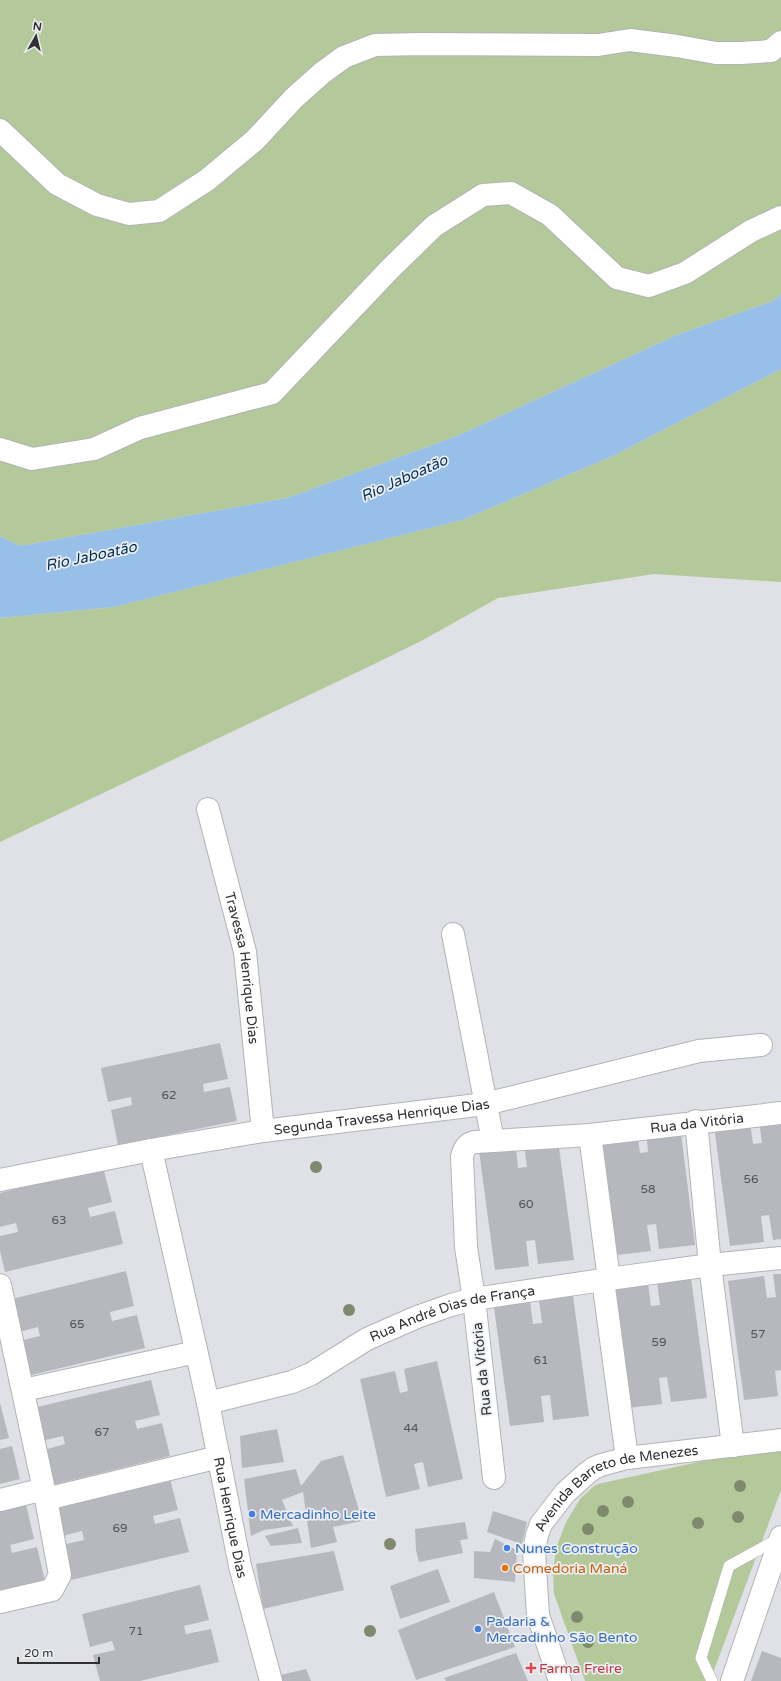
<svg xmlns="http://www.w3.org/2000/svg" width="781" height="1681" viewBox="0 0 781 1681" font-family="'Varela Round',sans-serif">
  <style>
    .green { fill: #b4c99a }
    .water { fill: #98bfe8 }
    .building { fill: #b6b8bd }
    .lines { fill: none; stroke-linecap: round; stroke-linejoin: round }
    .lane-casing { stroke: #b1b3b7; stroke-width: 12 }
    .street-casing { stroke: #b1b3b7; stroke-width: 24 }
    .secondary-casing { stroke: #b1b3b7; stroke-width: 24 }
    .lane { stroke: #fff; stroke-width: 11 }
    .street { stroke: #fff; stroke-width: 22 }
    .secondary { stroke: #fff; stroke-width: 22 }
    .tree { fill: #7e8a6e }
    .shop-dot { fill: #3f7fe0; stroke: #eceff3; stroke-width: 1.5 }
    .food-dot { fill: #e8710a; stroke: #eceff3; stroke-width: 1.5 }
    .health-dot { fill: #e0444e; stroke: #eceff3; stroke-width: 1.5 }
    .labels { text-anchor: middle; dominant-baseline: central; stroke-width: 3.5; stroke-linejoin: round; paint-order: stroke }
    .number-label { font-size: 12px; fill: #525356 }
    .street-label { font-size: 14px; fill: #313133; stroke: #eceff3 }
    .shop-label { font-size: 14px; fill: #366cbe; stroke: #eceff3; text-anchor: start }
    .food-label { font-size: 14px; fill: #c56008; stroke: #eceff3; text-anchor: start }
    .health-label { font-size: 14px; fill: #be3a42; stroke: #eceff3; text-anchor: start }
    .water-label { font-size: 15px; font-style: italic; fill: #043056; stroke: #eceff3 }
  </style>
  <rect width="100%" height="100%" fill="#dfe1e6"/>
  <path class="green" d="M0 0H781V294L773 301 679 334 457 436 287 498 20 546 0 536Z
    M781 369V582L654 574 498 598 423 640 366 668 0 842V618L114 607 462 520 613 456Z
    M781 1450V1490L710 1681H585L554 1594 553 1572 556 1548 560 1538 566 1522 580 1499 594 1486 598 1484 735 1454Z"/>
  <path class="water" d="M781 294V369L613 456 462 520 114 607 0 618V536L20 546 287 498 457 436 679 334 773 301Z"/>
  <path class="building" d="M220 1043 228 1079 203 1084 204 1092 230 1087 237 1121 118 1145 111 1110 132 1105 131 1097 108 1102 101 1068Z
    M781 1117V1239L773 1240 769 1215 761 1216 764 1242 730 1246 714 1126 750 1122 753 1144 762 1143 759 1120Z
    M680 1125 695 1245 659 1249 656 1224 647 1225 651 1251 617 1255 601 1136 637 1131 640 1153 648 1152 646 1129Z
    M558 1140 574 1260 538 1264 535 1240 526 1241 529 1266 495 1270 479 1151 516 1147 518 1168 527 1167 524 1145Z
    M103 1167 112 1202 88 1208 90 1217 115 1211 123 1244 5 1272 0 1251V1236L18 1232 16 1223 0 1227V1193Z
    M126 1271 134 1306 110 1312 112 1321 137 1315 145 1348 27 1376 19 1341 40 1336 38 1327 16 1333 8 1300Z
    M773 1274H781V1370L775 1371 778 1396 744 1400 728 1281 764 1276 767 1298 776 1297Z
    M691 1278 707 1398 671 1402 667 1377 659 1378 662 1404 628 1408 612 1289 648 1284 651 1306 660 1305 657 1282Z
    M573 1296 589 1416 553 1420 550 1395 541 1396 544 1422 510 1426 494 1307 530 1302 533 1324 542 1323 539 1300Z
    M437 1361 463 1479 428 1487 423 1462 414 1464 420 1489 386 1497 360 1379 395 1371 400 1393 408 1391 404 1369Z
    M151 1380 160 1415 135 1421 137 1429 162 1423 170 1456 52 1485 44 1450 65 1444 63 1436 41 1441 33 1408Z
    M0 1403 9 1438 0 1440Z
    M277 1429 284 1462 242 1468 240 1436Z
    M12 1446 20 1479 0 1484V1449Z
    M343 1455 362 1521 333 1527 337 1542 311 1548 303 1492 282 1500 293 1526 264 1530 251 1536 244 1479 296 1469 301 1486 321 1461Z
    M169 1475 178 1510 153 1516 155 1524 180 1518 189 1552 71 1580 62 1545 84 1540 82 1531 59 1537 51 1503Z
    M26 1504 34 1539 10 1545 12 1553 37 1547 45 1581 0 1591V1510Z
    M493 1511 527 1522 522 1544 487 1532Z
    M465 1522 468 1539 460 1540 463 1553 419 1562 416 1550 415 1529Z
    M298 1528 302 1543 271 1546 265 1536Z
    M495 1539 517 1550 515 1582 474 1578V1551L490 1552Z
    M334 1551 344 1590 263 1609 256 1564Z
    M438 1569 450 1602 400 1619 390 1586Z
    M200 1585 209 1620 184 1626 186 1634 211 1629 219 1662 140 1681H100L93 1655 115 1650 112 1641 90 1647 82 1614Z
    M494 1592 515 1647 416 1680 398 1630Z
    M762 1651 781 1658V1681H751Z
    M516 1653 528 1681H446L444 1678Z
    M306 1669 311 1681H281L280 1675Z"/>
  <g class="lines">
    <g class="lane-casing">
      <path id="lane" d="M712 1681 701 1658 729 1566 778 1539"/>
    </g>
    <g class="street-casing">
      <g id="street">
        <path d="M0 130 57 184 97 205 129 214 159 211 207 180 255 140 294 98 322 73 344 57 375 45 422 44 598 45 630 40 677 46 716 53H741L771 51 781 42"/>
        <path d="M0 449 32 459 94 449 140 428 272 393 389 270 434 226 483 195 511 193 550 215 617 278 649 286 685 273 751 231 781 217"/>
        <path id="s1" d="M208 809 245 952 263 1131"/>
        <path d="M453 934 493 1141"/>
        <path d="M696 1121 710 1265 733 1446"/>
        <path d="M590 1135 609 1279"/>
        <path id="s2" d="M151 1150 208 1403 240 1566 271 1681"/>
        <path id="s3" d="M0 1180 151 1150 263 1131 485 1104 699 1051 761 1045"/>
        <path d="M603 1280 627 1458"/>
        <path d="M0 1285 46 1499 60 1575 52 1590 0 1602"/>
        <path d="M24 1390 196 1352"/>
        <path id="s4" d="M208 1403 292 1382 311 1374 367 1339 417 1317 451 1305 474 1299 609 1279 710 1265 781 1258"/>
        <path id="s5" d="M494 1478 474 1299 466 1247 462 1157C464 1148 467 1143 476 1142L590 1135 781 1113"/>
        <path d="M46 1499 219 1457"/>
        <path d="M0 1500 44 1489"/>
      </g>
    </g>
    <g class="secondary-casing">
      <g id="secondary">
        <path id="s6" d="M560 1681 538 1615 534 1551 537 1535 541 1524 565 1493 586 1474 594 1468 601 1465 627 1458 781 1440"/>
        <path d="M732 1681 781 1537"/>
      </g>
    </g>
    <use href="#lane" class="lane"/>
    <use href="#street" class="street"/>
    <use href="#secondary" class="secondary"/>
  </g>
  <g class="tree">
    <circle cx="316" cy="1167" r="6"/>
    <circle cx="349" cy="1310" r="6"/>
    <circle cx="740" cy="1486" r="6"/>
    <circle cx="628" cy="1502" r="6"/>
    <circle cx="603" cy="1511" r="6"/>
    <circle cx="738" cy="1517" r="6"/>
    <circle cx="698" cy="1523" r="6"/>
    <circle cx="588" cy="1529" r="6"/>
    <circle cx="390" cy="1544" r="6"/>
    <circle cx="577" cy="1617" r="6"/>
    <circle cx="370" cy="1631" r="6"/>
    <circle cx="588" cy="1642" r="6"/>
  </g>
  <g class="shop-dot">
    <circle cx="252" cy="1514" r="4"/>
    <circle cx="507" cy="1548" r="4"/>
    <circle cx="478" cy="1629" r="4"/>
  </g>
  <circle class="food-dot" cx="505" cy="1568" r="4"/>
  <path class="health-dot" d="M529 1662h4v4h4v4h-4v4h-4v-4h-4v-4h4z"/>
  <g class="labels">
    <g class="number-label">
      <text x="169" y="1095">62</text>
      <text x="751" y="1179">56</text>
      <text x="648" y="1189">58</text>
      <text x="526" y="1204">60</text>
      <text x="59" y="1220">63</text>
      <text x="77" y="1324">65</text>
      <text x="758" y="1334">57</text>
      <text x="659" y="1342">59</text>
      <text x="541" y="1360">61</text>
      <text x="411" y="1428">44</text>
      <text x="102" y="1432">67</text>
      <text x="120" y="1528">69</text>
      <text x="136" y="1631">71</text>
    </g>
    <g class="street-label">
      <text stroke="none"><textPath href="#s1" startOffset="163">Travessa Henrique Dias</textPath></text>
      <text stroke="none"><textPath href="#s3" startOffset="387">Segunda Travessa Henrique Dias</textPath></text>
      <text stroke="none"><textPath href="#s5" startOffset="567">Rua da Vitória</textPath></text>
      <text stroke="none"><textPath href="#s4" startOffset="263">Rua André Dias de França</textPath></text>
      <text transform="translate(482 1369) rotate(-96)">Rua da Vitória</text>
      <text stroke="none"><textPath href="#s6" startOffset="250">Avenida Barreto de Menezes</textPath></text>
      <text stroke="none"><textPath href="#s2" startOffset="376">Rua Henrique Dias</textPath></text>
    </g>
    <g class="shop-label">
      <text x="260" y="1514">Mercadinho Leite</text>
      <text x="515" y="1548">Nunes Construção</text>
      <text x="486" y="1621">Padaria &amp;<tspan x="486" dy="16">Mercadinho São Bento</tspan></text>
    </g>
    <g class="food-label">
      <text x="513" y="1568">Comedoria Maná</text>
    </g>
    <g class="health-label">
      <text x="539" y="1668">Farma Freire</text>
    </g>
    <g class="water-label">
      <text transform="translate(404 478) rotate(-24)">Rio Jaboatão</text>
      <text transform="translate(91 556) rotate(-12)">Rio Jaboatão</text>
    </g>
  </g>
  <g transform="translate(36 36) rotate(8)" stroke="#eceff3" stroke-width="3" paint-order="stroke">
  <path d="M0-3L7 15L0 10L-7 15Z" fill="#313133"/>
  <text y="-6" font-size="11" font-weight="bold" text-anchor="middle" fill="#313133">N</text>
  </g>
  <path d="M18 1657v6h81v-6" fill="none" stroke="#313133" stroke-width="2"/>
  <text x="24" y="1657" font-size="12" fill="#313133" stroke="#eceff3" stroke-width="3" paint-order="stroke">20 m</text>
</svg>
